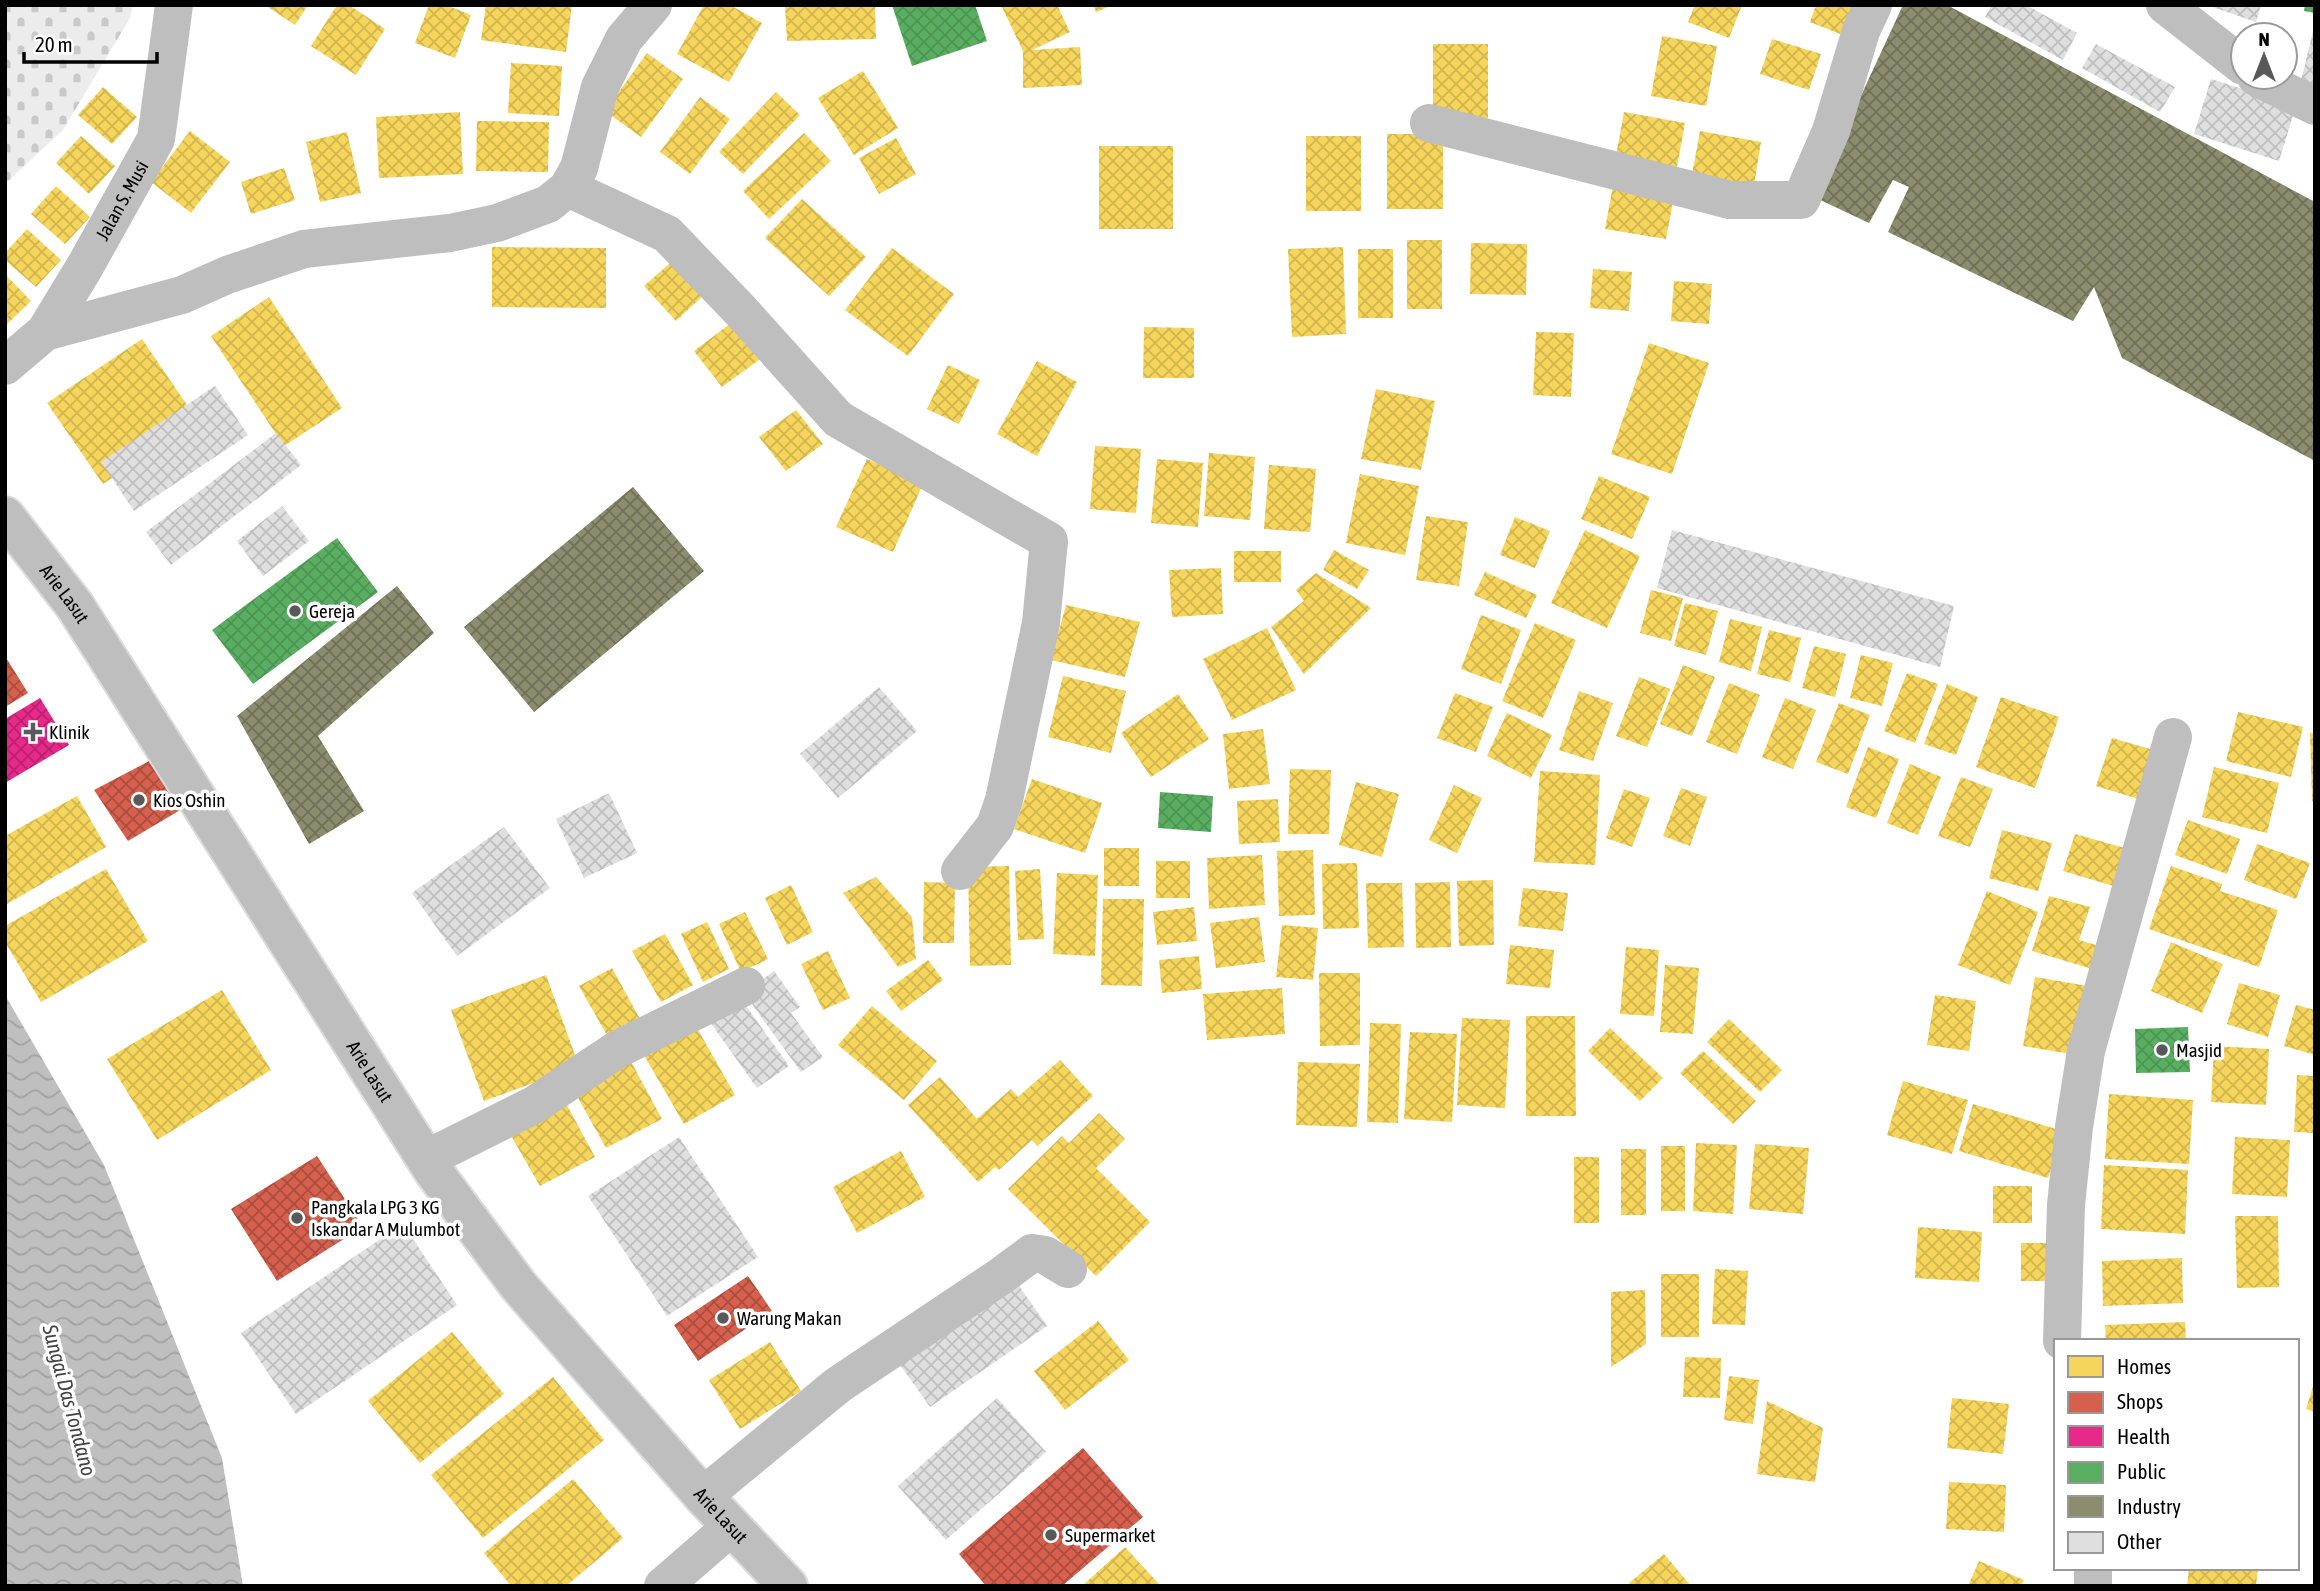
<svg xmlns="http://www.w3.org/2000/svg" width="2320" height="1591" viewBox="0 0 2320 1591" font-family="'Asap Condensed',sans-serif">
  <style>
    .cemetery { fill: url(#cemetery-stones) }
    .water { fill: url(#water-waves) }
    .homes { fill: url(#homes-cross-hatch) }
    .shops { fill: url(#shops-cross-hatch) }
    .health { fill: url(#health-cross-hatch) }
    .public { fill: url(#public-cross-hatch) }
    .industry { fill: url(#industry-cross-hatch) }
    .building { fill: url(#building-cross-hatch) }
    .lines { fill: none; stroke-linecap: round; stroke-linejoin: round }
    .major-casing { stroke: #dbdbdb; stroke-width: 42 }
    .minor { stroke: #bebebe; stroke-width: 38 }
    .major { stroke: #bebebe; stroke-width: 38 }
    .poi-dot { fill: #595959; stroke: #fff; stroke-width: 2.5 }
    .labels { text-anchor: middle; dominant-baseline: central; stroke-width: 7; stroke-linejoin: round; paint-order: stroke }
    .street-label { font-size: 19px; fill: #000; stroke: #fff }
    .poi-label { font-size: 19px; fill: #000; stroke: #fff; text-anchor: start }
    .water-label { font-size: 21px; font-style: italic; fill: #444; stroke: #fff }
  </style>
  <defs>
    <pattern id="cemetery-stones" width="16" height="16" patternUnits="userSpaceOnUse" patternTransform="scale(1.75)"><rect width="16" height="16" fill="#ececec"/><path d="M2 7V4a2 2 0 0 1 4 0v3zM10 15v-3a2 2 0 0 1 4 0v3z" fill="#c9c9c9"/></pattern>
    <pattern id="water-waves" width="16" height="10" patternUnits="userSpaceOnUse" patternTransform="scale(1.75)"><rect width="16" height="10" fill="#bfbfbf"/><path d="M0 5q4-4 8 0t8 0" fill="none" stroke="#a2a2a2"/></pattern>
    <pattern id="homes-cross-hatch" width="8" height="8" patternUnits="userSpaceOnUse" patternTransform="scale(1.75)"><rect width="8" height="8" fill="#f6d55c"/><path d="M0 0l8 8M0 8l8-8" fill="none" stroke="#d1b54e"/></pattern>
    <pattern id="shops-cross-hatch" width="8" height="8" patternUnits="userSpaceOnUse" patternTransform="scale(1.75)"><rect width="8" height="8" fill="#d6604d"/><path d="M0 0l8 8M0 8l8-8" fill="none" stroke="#ab4d3e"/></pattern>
    <pattern id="health-cross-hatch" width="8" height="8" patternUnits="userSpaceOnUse" patternTransform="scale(1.75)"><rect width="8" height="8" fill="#e7298a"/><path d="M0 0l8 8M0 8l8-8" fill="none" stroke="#b9216e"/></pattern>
    <pattern id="public-cross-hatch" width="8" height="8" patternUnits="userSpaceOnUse" patternTransform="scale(1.75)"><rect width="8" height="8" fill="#5aae61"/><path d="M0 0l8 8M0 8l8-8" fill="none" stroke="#4c9452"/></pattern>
    <pattern id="industry-cross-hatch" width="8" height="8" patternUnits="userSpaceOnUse" patternTransform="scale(1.75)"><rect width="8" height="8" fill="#8c8c6e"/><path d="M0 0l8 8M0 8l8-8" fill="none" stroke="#707058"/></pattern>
    <pattern id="building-cross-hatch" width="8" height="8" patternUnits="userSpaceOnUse" patternTransform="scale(1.75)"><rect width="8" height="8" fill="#dfdfdf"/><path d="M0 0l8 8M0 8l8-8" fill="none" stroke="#bebebe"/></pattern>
  </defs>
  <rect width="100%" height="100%" fill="#fff"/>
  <path class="cemetery" d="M5 5H133L130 18 63 130 5 184Z"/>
  <path class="water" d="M5 995 104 1165 222 1458 243 1586H5Z"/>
  <path class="homes" d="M265 5H308L295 25Z
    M337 5H349L385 29 356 75 311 46Z
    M429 5H446L471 15 455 58 415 43Z
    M486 5H572L566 52 481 40Z
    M704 5H730L762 23 729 82 677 54Z
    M785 5H875L876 39 787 41Z
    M1001 5H1057L1070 32 1032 50 1080 47 1082 85 1023 88V51Z
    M1093 5H1113L1096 12Z
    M1695 5H1742L1729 38 1688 22Z
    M1816 5H1862L1850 38 1810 22Z
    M1662 36 1717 46 1706 106 1651 96Z
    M1772 39 1821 54 1809 90 1760 74Z
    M1433 44H1488V118H1433Z
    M647 53 683 79 641 137 605 111Z
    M511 63 562 66 559 116 508 113Z
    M863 71 898 128 854 155 818 98Z
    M103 87 137 117 112 144 78 115Z
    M776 92 800 115 743 174 719 152Z
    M700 97 730 119 690 174 660 152Z
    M460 112 463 174 379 178 376 117Z
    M1624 112 1685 123 1676 172 1615 161Z
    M477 121 549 122 548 172 476 171Z
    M190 131 230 162 191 213 151 182Z
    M1700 131 1761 142 1753 191 1691 180Z
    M347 132 361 193 320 202 306 142Z
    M804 133 831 161 769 219 743 191Z
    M1387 134H1443V209H1387Z
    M81 136 115 166 89 194 56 163Z
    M1306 136H1361V211H1306Z
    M896 138 916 174 879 194 859 158Z
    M1099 146H1173V229H1099Z
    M284 168 295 200 251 214 241 182Z
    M1614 180 1675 191 1666 239 1605 229Z
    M56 186 90 217 65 244 31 214Z
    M802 199 866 257 829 296 765 238Z
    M27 229 61 260 36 287 5 260V253Z
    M1407 240H1442V309H1407Z
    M1471 243 1527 244 1526 295 1470 294Z
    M492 247 606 248V308L492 307Z
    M1343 247 1346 334 1292 337 1288 249Z
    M892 248 954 294 908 356 845 310Z
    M1358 249H1393V318H1358Z
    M678 256 709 290 676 321 644 286Z
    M1593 269 1632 272 1629 311 1590 308Z
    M5 274 31 301 5 326Z
    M1674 281 1712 284 1709 324 1671 321Z
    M269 297 342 408 284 446 211 336Z
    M739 317 767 354 722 387 694 351Z
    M1144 327 1194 328V378H1143Z
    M1536 332 1574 333 1571 397 1533 395Z
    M142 339 198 421 103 484 47 403Z
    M1649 343 1709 363 1672 474 1611 454Z
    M1037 361 1077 382 1037 456 997 434Z
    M948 365 980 380 959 424 927 409Z
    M1376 389 1435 401 1421 470 1361 459Z
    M796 410 823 444 786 471 759 437Z
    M1095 446 1141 449 1136 513 1090 509Z
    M1209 453 1255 457 1250 520 1204 516Z
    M867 459 923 484 893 552 836 527Z
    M1157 459 1203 463 1198 527 1151 523Z
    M1269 465 1316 469 1310 532 1264 529Z
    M1360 474 1419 486 1405 555 1346 543Z
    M1599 476 1650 497 1632 539 1581 519Z
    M1426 516 1468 522 1459 586 1416 580Z
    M1515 517 1550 531 1535 568 1500 555Z
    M1585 530 1640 556 1607 628 1551 603Z
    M1334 550 1369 570 1357 589 1323 570Z
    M1234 551H1281V582H1234Z
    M1221 568 1223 614 1172 617 1169 570Z
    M1485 572 1537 595 1526 618 1474 595Z
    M1316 573 1371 608 1304 674 1271 627 1304 601 1296 590Z
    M1651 590 1683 598 1671 641 1640 633Z
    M1685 603 1718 611 1706 655 1674 646Z
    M1066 605 1140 622 1125 677 1051 660Z
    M1481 615 1521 630 1501 684 1461 669Z
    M1730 619 1762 627 1751 671 1719 662Z
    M1535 623 1576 640 1543 718 1502 701Z
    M1267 628 1296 690 1232 720 1203 659Z
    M1769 630 1801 638 1790 682 1757 674Z
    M1814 646 1846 654 1835 697 1802 688Z
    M1861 655 1893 663 1882 706 1850 698Z
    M1683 665 1715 677 1692 736 1660 724Z
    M1907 673 1938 684 1915 743 1884 731Z
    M1063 676 1126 691 1111 753 1048 737Z
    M1639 677 1670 689 1647 747 1616 736Z
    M1729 683 1760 695 1737 754 1706 742Z
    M1947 684 1978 697 1956 755 1924 744Z
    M1579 691 1613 703 1593 761 1559 750Z
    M1455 693 1493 707 1476 752 1437 738Z
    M1178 694 1209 739 1151 777 1121 733Z
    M2001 697 2059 717 2035 788 1976 767Z
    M1785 698 1816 710 1793 769 1762 757Z
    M1839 703 1870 715 1848 774 1816 762Z
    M2238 712 2303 727 2291 777 2226 761Z
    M1507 713 1552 735 1531 778 1487 756Z
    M1263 729 1270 784 1229 789 1223 734Z
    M2310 733H2315V801H2312Z
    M2112 738 2157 751 2142 800 2096 786Z
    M1868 747 1899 759 1876 818 1846 807Z
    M1910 764 1941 777 1918 835 1887 823Z
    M2214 767 2279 783 2267 833 2202 817Z
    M1290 769 1331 770 1329 834H1288Z
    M1540 771 1600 775 1595 865 1534 862Z
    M1961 777 1993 789 1970 847 1938 836Z
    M1032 779 1102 803 1085 853 1014 829Z
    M1356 782 1399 794 1382 857 1339 845Z
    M1454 785 1482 798 1457 853 1429 840Z
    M1681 788 1707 797 1690 846 1663 836Z
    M1624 789 1650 798 1632 847 1606 838Z
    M77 796 106 847 5 905V836Z
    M1278 799 1280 842 1239 844 1237 801Z
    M2188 820 2240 839 2227 874 2175 855Z
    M2002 830 2052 843 2038 891 1989 878Z
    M2075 834 2132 850 2120 888 2063 871Z
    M2257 844 2310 863 2296 899 2244 880Z
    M1104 848H1139V886H1104Z
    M1313 850 1315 915 1279 916 1277 851Z
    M1262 855 1265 905 1209 909 1207 858Z
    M1156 861H1190V898H1156Z
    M1357 863 1359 928 1323 929 1322 864Z
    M1009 866 1011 965 970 966 968 867Z
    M2171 866 2222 884 2220 891 2278 910 2259 967 2149 929Z
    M106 869 148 941 41 1002 5 942V926Z
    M1040 869 1044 939 1018 940 1015 871Z
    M1057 873 1098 875 1095 956 1053 954Z
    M876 877 912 917 916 959 898 967 843 893Z
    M1493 880 1494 945 1459 946 1457 881Z
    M924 882 955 883 954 943H923Z
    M1450 882 1451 947 1416 948 1415 883Z
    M1366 883H1402L1404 947 1368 948Z
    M791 885 813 932 787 945 765 898Z
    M1523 888 1568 893 1563 931 1518 926Z
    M1987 891 2038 912 2010 985 1958 965Z
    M2049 896 2090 907 2079 940 2113 950 2106 973 2032 951Z
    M1103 899H1144L1142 986 1101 985Z
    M1194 907 1197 941 1157 945 1153 912Z
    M745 912 768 959 741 972 719 924Z
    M1259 917 1265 962 1216 968 1210 923Z
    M707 922 729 969 703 982 681 934Z
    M1282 925 1318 928 1313 980 1276 977Z
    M665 934 693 985 661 1002 632 951Z
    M2171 942 2223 964 2202 1013 2151 991Z
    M1510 945 1554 950 1550 988 1506 984Z
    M1626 947 1659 950 1654 1016 1620 1014Z
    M828 951 850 998 823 1010 801 964Z
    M1199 956 1202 989 1162 993 1159 960Z
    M928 960 943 980 901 1011 886 991Z
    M1665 965 1699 968 1693 1034 1660 1032Z
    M612 968 640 1019 608 1037 579 986Z
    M1319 973H1360V1045L1320 1046Z
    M546 975 579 1066 484 1101 451 1010Z
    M2035 977 2088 986 2077 1055 2023 1046Z
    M2239 983 2280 995 2268 1037 2227 1024Z
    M1282 988 1285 1034 1207 1040 1203 994Z
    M222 990 271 1070 157 1140 107 1059Z
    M1935 995 1976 1001 1969 1051 1927 1045Z
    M2296 1005 2315 1010V1055L2284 1046Z
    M872 1006 937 1061 904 1100 838 1045Z
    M1526 1016H1575L1576 1116H1526Z
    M1462 1018 1510 1020 1505 1108 1457 1105Z
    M1729 1019 1782 1070 1760 1092 1707 1042Z
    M693 1021 735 1095 684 1124 641 1050Z
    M1370 1023 1401 1024 1398 1123 1367 1122Z
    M1610 1028 1663 1078 1640 1101 1588 1051Z
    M1410 1032 1457 1034 1452 1122 1404 1119Z
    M2214 1046 2269 1049 2266 1105 2211 1102Z
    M1703 1051 1756 1101 1733 1124 1680 1073Z
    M629 1058 662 1119 606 1148 573 1089Z
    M1060 1060 1093 1096 1037 1146 1032 1140 999 1170 995 1167 978 1182 908 1105 940 1077 977 1119 1011 1089 1018 1097Z
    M1298 1062 1360 1064 1357 1127 1296 1125Z
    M2297 1075 2315 1076V1133L2294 1132Z
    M1903 1081 1968 1100 1952 1154 1887 1135Z
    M2109 1094 2193 1100 2189 1164 2105 1159Z
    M562 1096 595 1157 540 1186 506 1127Z
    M1973 1104 2063 1131 2048 1178 1959 1151Z
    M1099 1113 1125 1139 1096 1168 1150 1222 1096 1276 1008 1189 1062 1136 1069 1143Z
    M2235 1137 2290 1140 2287 1197 2232 1194Z
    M1696 1143 1737 1145 1733 1214 1693 1211Z
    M1755 1144 1809 1148 1803 1214 1749 1209Z
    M1661 1146H1685V1211H1661Z
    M1621 1149H1646V1215H1621Z
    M901 1151 925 1197 857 1233 833 1187Z
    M1574 1157H1599V1223H1574Z
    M2104 1165 2188 1170 2185 1234 2101 1229Z
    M1993 1186H2032V1223H1993Z
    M2235 1216H2278L2279 1287 2237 1288Z
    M1918 1227 1982 1232 1979 1282 1915 1278Z
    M2021 1243H2060V1281H2021Z
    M2182 1258 2183 1303 2103 1306 2102 1261Z
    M1715 1269 1748 1271 1745 1325 1712 1324Z
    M1661 1274H1699V1337H1661Z
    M1645 1290 1646 1344 1611 1367V1292Z
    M1098 1321 1129 1360 1065 1410 1034 1371Z
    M2185 1322 2186 1341H2106L2105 1325Z
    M452 1332 504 1394 420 1463 368 1401Z
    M770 1342 801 1391 740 1429 709 1380Z
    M1685 1357 1721 1358 1720 1398 1683 1397Z
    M1729 1376 1759 1380 1753 1424 1724 1420Z
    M553 1377 604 1440 483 1538 431 1475Z
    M2314 1383H2315V1412L2306 1409Z
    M1952 1398 2009 1404 2003 1454 1947 1448Z
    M1767 1401 1823 1428 1815 1482 1757 1474Z
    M573 1479 623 1538 566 1586H511L484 1553Z
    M1949 1482 2006 1485 2004 1532 1946 1529Z
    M1125 1547 1159 1584 1082 1586Z
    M1664 1554 1691 1586H1631L1629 1583Z
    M1979 1561 2024 1580 2021 1586H1968Z
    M2189 1568H2258L2256 1586H2187Z"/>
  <path class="shops" d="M5 656 28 693 5 707Z
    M155 758 182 809 128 841 94 790Z
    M317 1156 363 1227 277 1281 231 1209Z
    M748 1276 772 1311 698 1361 674 1325Z
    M1083 1448 1143 1517 1062 1586H986L959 1554Z"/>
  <path class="health" d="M40 698 69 745 5 783V719Z"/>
  <path class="public" d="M892 5H975L987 41 912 66Z
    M2305 5H2315V13L2304 11Z
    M337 538 378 592 253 684 212 630Z
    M1160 792 1213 796 1211 832 1158 828Z
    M2188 1027 2190 1072 2136 1073 2135 1029Z"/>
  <path class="industry" d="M1903 5H1947L2315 202V461L2122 358 2094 287 2073 321 1888 232 1909 187 1893 180 1869 223 1814 197Z
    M633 487 704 571 534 712 464 627Z
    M397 586 434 633 318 736 364 811 309 844 237 716Z"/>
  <path class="building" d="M1992 5H2026L2077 33 2063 60 1985 17Z
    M2207 5H2261L2256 22Z
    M2314 27H2315V97L2298 93Z
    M2096 44 2175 87 2160 112 2082 68Z
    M2211 79 2296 106 2279 161 2194 134Z
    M215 386 248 435 134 511 101 462Z
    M276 433 301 465 171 565 146 532Z
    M282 506 309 541 263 576 237 541Z
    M1672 530 1954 606 1940 667 1657 588Z
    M879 687 917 731 838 798 800 754Z
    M609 793 637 853 584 878 556 819Z
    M504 827 550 888 457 956 412 893Z
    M774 971 800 1007 791 1013 823 1057 801 1072 744 993Z
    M739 996 789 1066 757 1088 707 1018Z
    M679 1137 758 1257 667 1316 588 1196Z
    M403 1224 457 1305 296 1414 241 1333Z
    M1010 1273 1047 1326 930 1407 893 1355Z
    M997 1398 1046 1452 946 1540 898 1486Z"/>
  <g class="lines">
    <g class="major-casing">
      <g id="major">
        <path id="s2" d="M5 516 75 606 434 1172 518 1285 703 1496 788 1586"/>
      </g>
    </g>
    <g class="minor">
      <path d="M2165 5 2243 66"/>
      <path d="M2256 77 2315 106"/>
      <path d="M1429 123 1730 200H1801L1831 131 1861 31 1873 5"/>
      <path d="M568 188 667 234 740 310 838 419 1049 541 1041 623 1004 800 995 826 960 871"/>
      <path d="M45 332 182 295 227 275 304 249 450 233 497 223 548 204 568 188 579 168 600 87 624 39 653 5"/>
      <path id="s1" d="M5 366 45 332 84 268 156 139 174 5"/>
      <path d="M426 1159 534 1105 618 1049 746 986"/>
      <path d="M2062 1341 2066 1205 2074 1127 2086 1051 2173 737"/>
      <path d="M703 1496 838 1385 1001 1276 1032 1253 1045 1255 1068 1269"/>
      <path d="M2093 1568V1586"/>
      <path d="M663 1586 731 1527"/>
    </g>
    <use href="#major" class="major"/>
  </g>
  <g class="poi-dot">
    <circle cx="295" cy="611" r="7"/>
    <path d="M29.5 721.5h7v7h7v7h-7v7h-7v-7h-7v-7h7z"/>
    <circle cx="139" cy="800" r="7"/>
    <circle cx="2162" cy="1050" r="7"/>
    <circle cx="297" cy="1218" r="7"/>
    <circle cx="723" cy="1318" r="7"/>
    <circle cx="1051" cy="1535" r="7"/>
  </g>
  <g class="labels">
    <g class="street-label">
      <text stroke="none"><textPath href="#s1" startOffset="205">Jalan S. Musi</textPath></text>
      <text stroke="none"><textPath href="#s2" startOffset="98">Arie Lasut</textPath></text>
      <text stroke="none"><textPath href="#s2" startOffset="665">Arie Lasut</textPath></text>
      <text stroke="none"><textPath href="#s2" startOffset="1232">Arie Lasut</textPath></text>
    </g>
    <g class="poi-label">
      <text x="309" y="611">Gereja</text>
      <text x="49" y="732">Klinik</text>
      <text x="153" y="800">Kios Oshin</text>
      <text x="2176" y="1050">Masjid</text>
      <text x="311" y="1207">Pangkala LPG 3 KG<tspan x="311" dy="22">Iskandar A Mulumbot</tspan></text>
      <text x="737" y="1318">Warung Makan</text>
      <text x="1065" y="1535">Supermarket</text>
    </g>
    <g class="water-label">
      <text transform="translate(70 1400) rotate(75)">Sungai Das Tondano</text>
    </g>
  </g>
  <rect width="2320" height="1591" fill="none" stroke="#000000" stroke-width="14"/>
  <rect x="2054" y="1339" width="245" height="231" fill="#ffffff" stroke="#999999" stroke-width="2"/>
  <rect x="2068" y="1356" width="35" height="21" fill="#f6d55c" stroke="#999999" stroke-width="2"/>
  <text x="2117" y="1374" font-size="21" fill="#000000">Homes</text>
  <rect x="2068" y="1392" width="35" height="21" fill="#d6604d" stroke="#999999" stroke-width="2"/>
  <text x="2117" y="1409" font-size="21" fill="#000000">Shops</text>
  <rect x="2068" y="1426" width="35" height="21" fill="#e7298a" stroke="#999999" stroke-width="2"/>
  <text x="2117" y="1444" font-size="21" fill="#000000">Health</text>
  <rect x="2068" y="1462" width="35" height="21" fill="#5aae61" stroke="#999999" stroke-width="2"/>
  <text x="2117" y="1479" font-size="21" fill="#000000">Public</text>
  <rect x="2068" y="1496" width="35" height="21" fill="#8c8c6e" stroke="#999999" stroke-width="2"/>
  <text x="2117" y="1514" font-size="21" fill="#000000">Industry</text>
  <rect x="2068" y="1532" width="35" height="21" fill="#dfdfdf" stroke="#999999" stroke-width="2"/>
  <text x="2117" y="1549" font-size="21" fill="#000000">Other</text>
  <g transform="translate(2264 56)"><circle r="33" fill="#ffffff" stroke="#999999" stroke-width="2"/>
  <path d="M0-5L12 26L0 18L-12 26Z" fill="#595959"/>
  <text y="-10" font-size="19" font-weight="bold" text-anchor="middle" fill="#000000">N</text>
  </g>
  <path d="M24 52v10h133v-10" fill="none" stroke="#000000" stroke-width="3.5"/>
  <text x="35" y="52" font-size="21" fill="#000000" stroke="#ffffff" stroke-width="5" paint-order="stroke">20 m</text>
</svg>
